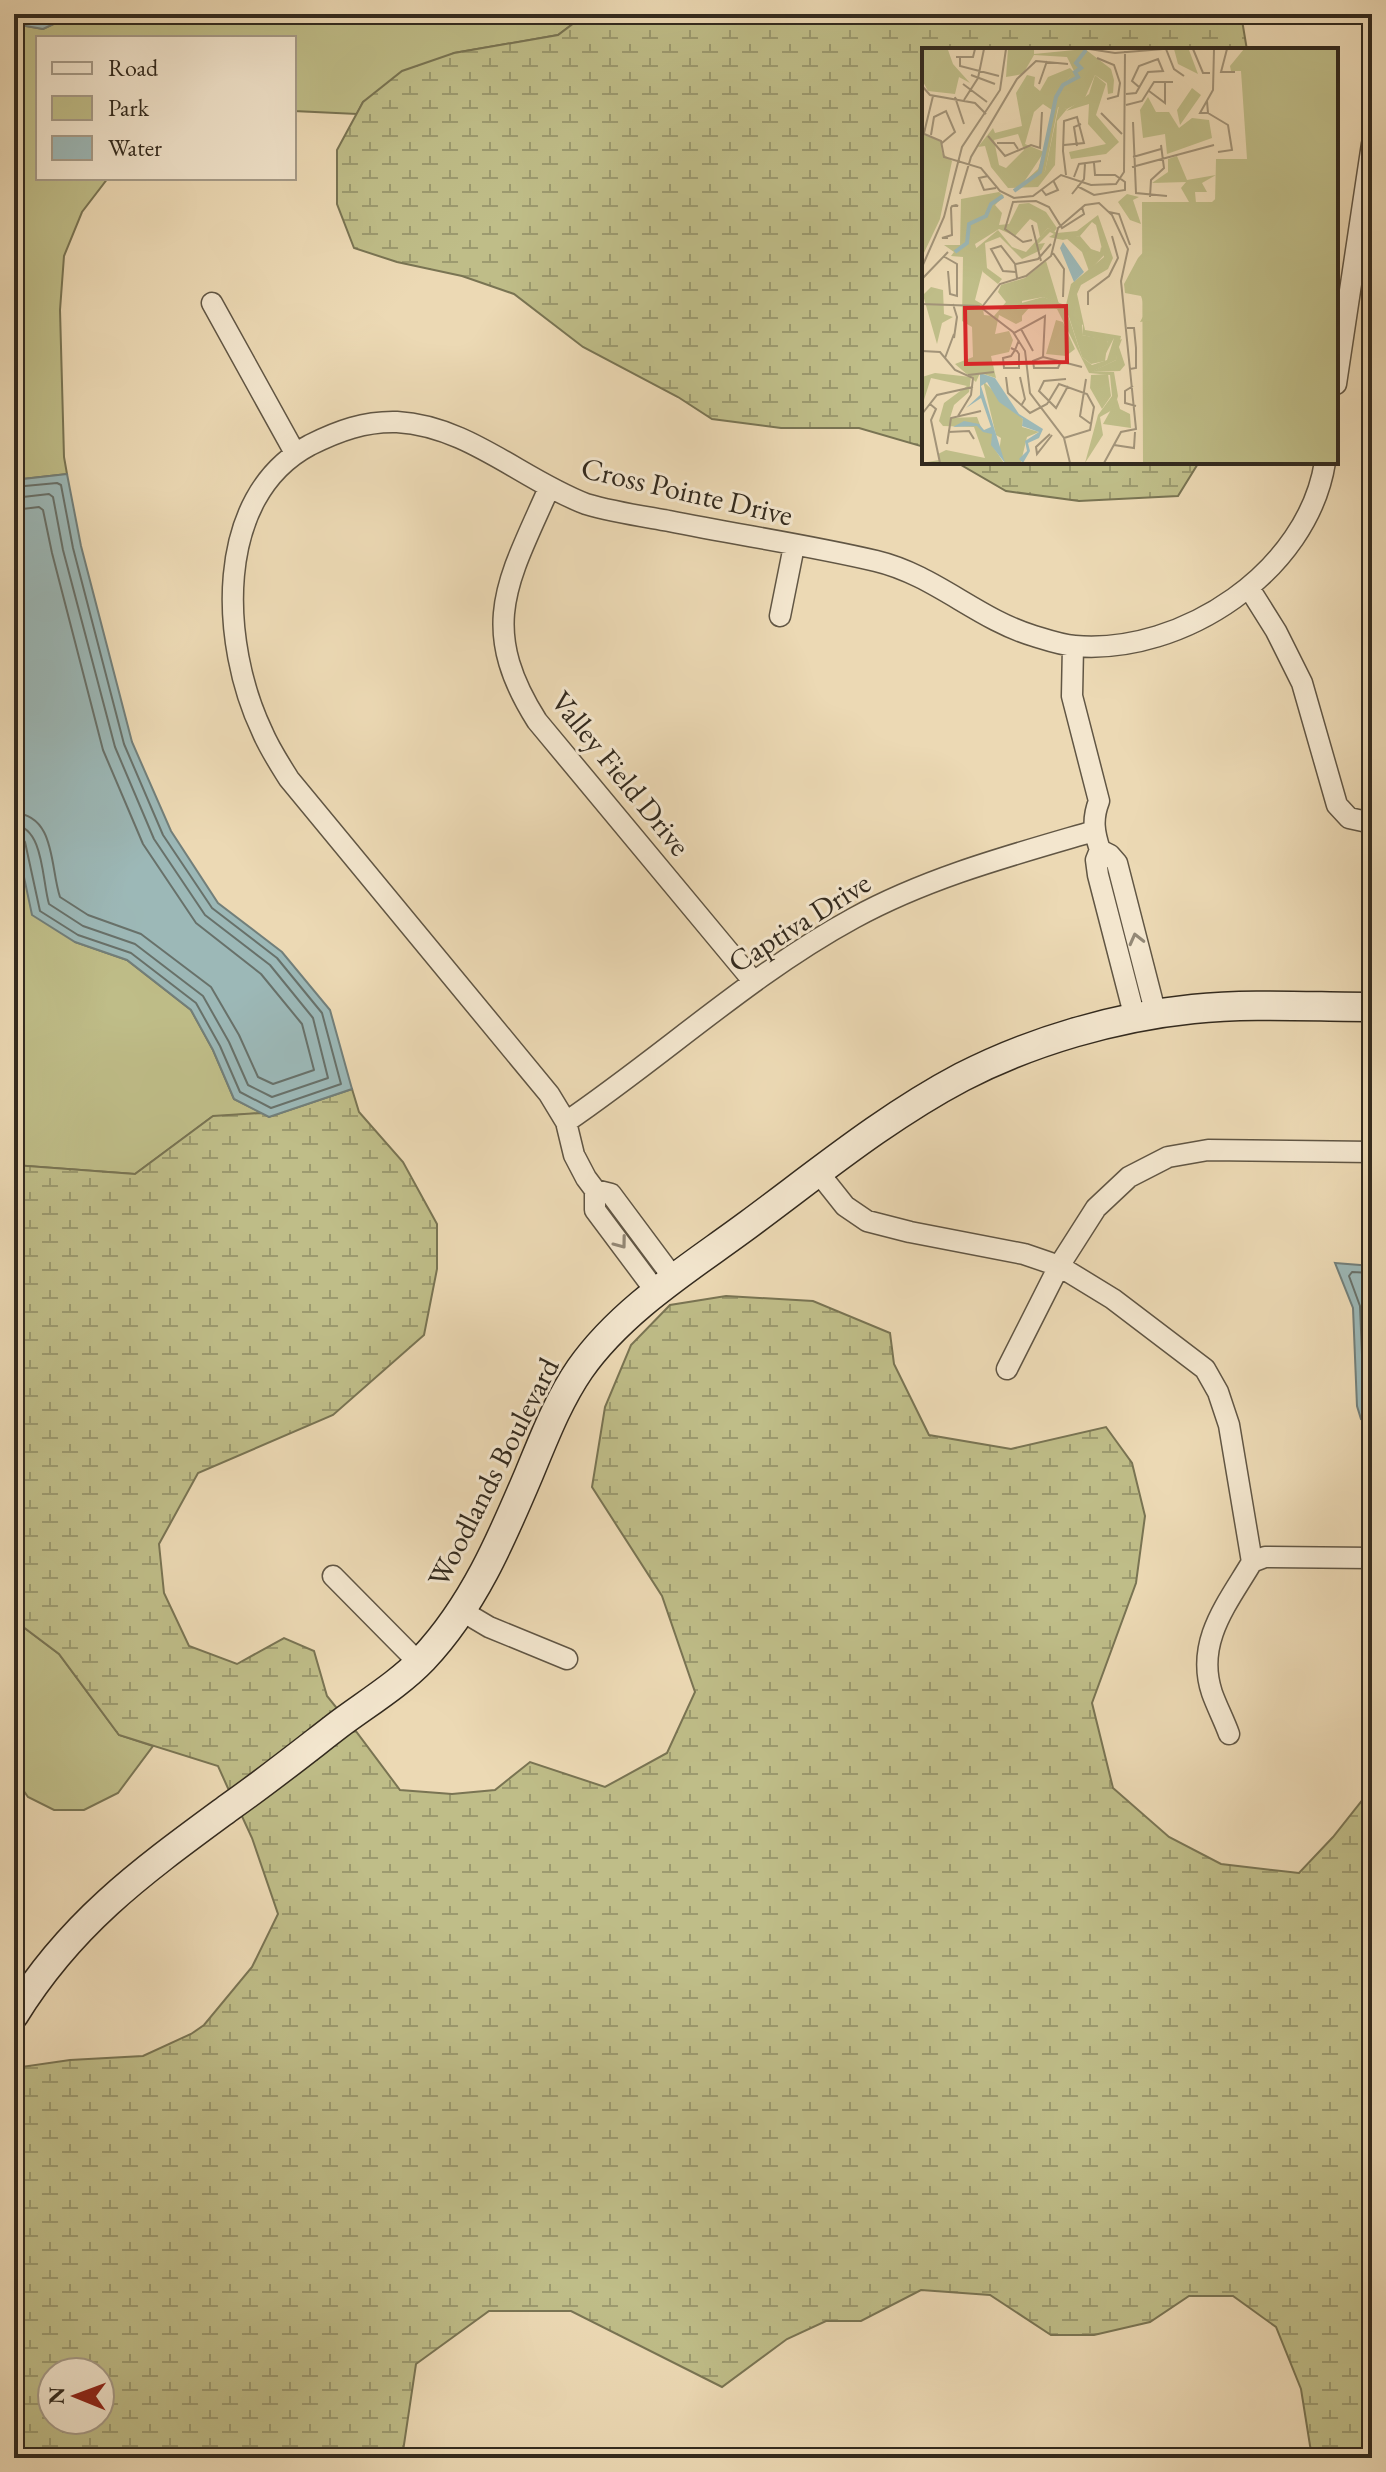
<svg xmlns="http://www.w3.org/2000/svg" width="1386" height="2472" viewBox="0 0 1386 2472" font-family="'EB Garamond',serif">
  <style>
    .green { fill: #bfbd88; stroke: #797453; stroke-width: 2 }
    .wetland { fill: url(#wetland-marsh); stroke: #797453; stroke-width: 2; fill-rule: evenodd }
    .water { fill: #9cb8b7; stroke: #727f7a; stroke-width: 2 }
    .lines { fill: none; stroke-linecap: round; stroke-linejoin: round }
    .shore { stroke: #68716a; stroke-width: 2 }
    .street-casing { stroke: #615644; stroke-width: 23 }
    .secondary-casing { stroke: #332a1e; stroke-width: 31 }
    .street { stroke: #f3e6ce; stroke-width: 20 }
    .secondary { stroke: #f3e6ce; stroke-width: 28 }
    .oneway { stroke: #938876 }
    .labels { text-anchor: middle; dominant-baseline: central; stroke-width: 6; stroke-linejoin: round; paint-order: stroke }
    .street-label { font-size: 30px; fill: #332a1e; stroke: #f3e6ce }
    .inset-river { fill: none; stroke: #9cb8b7; stroke-width: 4 }
    .inset-road { fill: none; stroke: #a29378; stroke-width: 2 }
    .view { fill: #d62828; fill-opacity: 0.15; stroke: #d62828; stroke-width: 4 }
    .inset-edge { fill: none; stroke: #332a1e; stroke-width: 4 }
  </style>
  <defs>
    <pattern id="wetland-marsh" width="20" height="14" patternUnits="userSpaceOnUse" patternTransform="scale(2)"><rect width="20" height="14" fill="#bfbd88"/><path d="M1 5h8M5 5V1M11 12h8M15 12V8" fill="none" stroke="#9c9a6f"/></pattern>
  </defs>
  <rect width="100%" height="100%" fill="#ecd9b4"/>
  <filter id="stains"><feTurbulence type="fractalNoise" baseFrequency=".0025" numOctaves="4"/><feColorMatrix values="0 0 0 0 .2 0 0 0 0 .09 0 0 0 0 .02 0 0 0 .5 -.17"/></filter>
  <radialGradient id="worn" r=".72"><stop offset=".6" stop-color="#630" stop-opacity="0"/><stop offset="1" stop-color="#630" stop-opacity=".3"/></radialGradient>
  <path class="green" d="M75 14H586L558 35 454 53 363 102 357 114 294 111V38H38V178H108L82 212 64 256 60 310 64 457 67 474 14 480V24L43 29Z
    M14 830 19 849 75 942 127 960 191 1010 213 1050 234 1099 262 1113 212 1117 135 1174 14 1165Z
    M14 1620 59 1654 119 1735 153 1746 118 1793 84 1810H54L28 1797 14 1777Z"/>
  <path class="wetland" d="M586 14H1241L1247 50H924V447L859 428H781L712 419 678 397 583 347 514 294 462 276 397 262 354 248 337 204V150L363 102 402 71 454 53 558 35Z
    M956 462H1199L1178 496 1079 501 1006 491Z
    M352 1089 359 1112 403 1162 437 1224V1269L424 1335 333 1415 198 1473 159 1544 164 1593 189 1646 237 1664 284 1638 314 1651 327 1696 340 1712 231 1795 218 1766 119 1735 59 1654 14 1620V1165L135 1174 213 1116 262 1113 269 1117Z
    M726 1296 813 1301 890 1333 894 1364 929 1435 1011 1449 1106 1427 1132 1463 1145 1516 1136 1583 1092 1703 1113 1788 1169 1837 1221 1864 1299 1873 1333 1837 1368 1793 1372 1792V2458H1312L1301 2389 1276 2327 1233 2296H1189L1150 2322 1094 2335H1051L990 2295 921 2290 861 2321H826L787 2339 722 2387 571 2311H489L416 2364 402 2458H14V2068L70 2060 143 2056 191 2034 204 2025 252 1967 278 1914 252 1838 240 1812 352 1726 400 1790 452 1794 495 1790 530 1762 605 1787 667 1753 695 1692 662 1596 592 1487 605 1407 631 1345 670 1305ZM52 2372H100V2420H52Z"/>
  <path class="water" d="M14 14H75L43 29 14 24Z
    M67 474 81 546 132 742 171 831 218 903 282 952 330 1010 352 1089 269 1117 234 1099 213 1050 191 1010 127 960 75 942 32 915 14 830V480Z
    M1335 1263 1372 1266V1421L1361 1419 1357 1406 1353 1308Z"/>
  <g class="lines">
    <path class="shore" d="M14 487 57 483 61 485 73 548 124 744 163 835 212 908 277 958 322 1013 341 1084 271 1108 240 1092 220 1046 196 1003 131 953 78 935 40 911 25 842 21 836 14 835
      M14 498 49 494 53 497 63 550 115 747 154 839 205 915 270 965 313 1018 328 1078 272 1097 248 1085 229 1042 203 996 135 944 83 926 49 904C42 881 44 827 14 825
      M14 510 39 507 43 510 52 553 103 750 143 844 196 923 261 974 302 1024 314 1070 273 1084 258 1077 239 1035 211 987 141 934 88 915 60 897C50 868 56 815 14 813
      M1372 1273 1352 1272 1349 1276 1360 1306 1364 1403 1367 1411 1372 1413
      M1372 1283 1366 1284 1364 1287 1370 1305 1372 1365"/>
    <g class="street-casing">
      <path id="street" d="M212 303 295 453
        M1336 384 1372 144
        M549 488C508 581 477 626 537 721L754 982
        M1249 588 1276 631 1302 683 1337 805 1349 818 1372 823
        M780 616 794 546
        M1073 646 1072 696 1099 801C1092 819 1094 832 1100 850L1096 860 1098 875 1135 1018
        M1100 850 1110 855 1117 863 1156 1015
        M566 1122C663 1056 751 974 854 918 929 877 1012 855 1094 831
        M818 1172 845 1206 867 1221 910 1232 1024 1254 1059 1266 1113 1299 1205 1369 1218 1392 1229 1425 1252 1562 1265 1557 1372 1558
        M595 1190V1210L657 1293
        M675 1280 611 1194 595 1190 586 1178 574 1155 566 1122 549 1094 289 779C279 763 269 748 262 731 221 645 212 497 310 445 338 431 365 421 397 422 468 426 521 479 586 504 613 512 641 516 669 521 738 535 808 545 876 561 935 575 977 619 1034 636 1047 640 1061 645 1075 646 1183 655 1308 571 1325 462
        M1007 1369 1059 1266 1096 1208 1129 1177 1168 1157 1208 1150 1372 1152
        M333 1576 419 1663
        M462 1611 489 1627 567 1659
        M1229 1734C1224 1720 1217 1707 1212 1693 1195 1642 1227 1604 1252 1562"/>
    </g>
    <g class="secondary-casing">
      <path id="secondary" d="M14 2015C72 1921 144 1870 231 1806 268 1780 303 1752 338 1725 366 1704 399 1684 423 1659 473 1606 501 1540 529 1474 544 1438 558 1401 580 1369 622 1309 691 1267 749 1224 818 1173 886 1117 962 1077 1032 1041 1115 1017 1193 1009 1252 1003 1313 1007 1372 1007"/>
    </g>
    <use href="#street" class="street"/>
    <use href="#secondary" class="secondary"/>
  </g>
  <defs><path id="oneway-chevron" d="M-2-3.5L2.5 0L-2 3.5" fill="none" stroke-width="1.6" stroke-linecap="round" stroke-linejoin="round" transform="scale(2)"/></defs>
  <g class="oneway">
    <use href="#oneway-chevron" transform="translate(1136 939) rotate(-104)"/>
    <use href="#oneway-chevron" transform="translate(621 1243) rotate(53)"/>
  </g>
  <g class="labels">
    <g class="street-label">
      <text transform="translate(687 491) rotate(13)">Cross Pointe Drive</text>
      <text transform="translate(621 773) rotate(51)">Valley Field Drive</text>
      <text transform="translate(799 922) rotate(-32)">Captiva Drive</text>
      <text transform="translate(493 1472) rotate(-63)">Woodlands Boulevard</text>
    </g>
  </g>
  <g transform="translate(922 48)">
    <rect width="416" height="416" fill="#ecd9b4"/>
    <path d="M148 20 152 24 133 48 130 62 121 56 112 64 103 96 122 104 102 134 123 123 137 58 145 61 135 73 133 117 116 139 86 140 69 119 63 98 56 99 71 80 73 85 100 78 94 45 105 27 113 29 112 38 118 43 126 29ZM96 86 102 102 84 120 77 117 72 92ZM173 27 184 36 174 67 197 94 184 106 149 111 147 104 184 96 166 76 167 56 144 63 167 46ZM176 167 191 210 186 221 159 237 155 246 163 282 199 288 194 312 170 324H192L196 348 192 361 178 369 181 387 163 415 176 367 190 348 188 327 167 325 135 261 107 260 99 269 96 256 121 249 143 257V261L149 236 182 209 174 177 170 174 158 188 141 192 127 189 132 186 128 184 116 196 123 195 119 202 100 211 78 189 63 195 65 220 80 231 76 236 61 224 52 202 76 182 90 199 104 204 126 180 135 185 155 183ZM146 267 161 277 160 287 186 293 181 303 182 309 192 290 185 312 170 317 160 309ZM13 325 49 329 47 344 32 357 28 370 55 369 60 382 71 385 70 397 82 415H0L17 412 16 406 24 402 63 410 52 379 21 378 17 373 22 355 45 338 9 330 0 358V329Z" fill="#bfbd88" fill-rule="evenodd"/>
    <path d="M0 1 26 2 31 16 48 35 37 29 33 46 6 43 0 32ZM86 1H112V6L163 1 189 21 192 32 191 45 186 46 185 35 173 27 162 52 145 61 136 59 123 123 105 138 101 135 116 121 124 99 132 51 152 23 145 9 112 7 101 26 84 29ZM252 1 267 2 276 26 256 16ZM270 40 279 47 258 77 255 62ZM226 49 234 64H247L257 80 270 70 287 72 290 90 245 106 243 86 221 90 218 62ZM255 108 265 132 294 127 280 135 285 144H273L274 155 290 154 303 142 224 273 218 274 224 263 219 248 203 245 202 236 216 210 267 154 259 140 264 134 230 135 246 124V111ZM77 144 82 148 73 157 80 165 77 177 87 176 97 156 107 155 124 164 135 180 132 184 126 180 118 189 115 175 108 171 93 188 77 181 53 196 61 221 53 252 60 256 62 267 72 268 84 254 76 244 79 237 103 230 124 213 137 256 121 249 100 253V273L94 276 77 267 73 286 87 283 91 292 87 304 69 308 74 330 58 325 54 334 33 316 51 309 50 279 40 273 41 209 29 208 32 204 22 197H38L39 151ZM205 146 217 149 211 152 219 176 208 172 196 154ZM158 188 169 201 178 204 179 199 185 204 167 223 160 204 144 190ZM9 239 21 242 22 266 31 269 20 275 15 296 1 247ZM146 266 160 275V287L186 292 183 313 169 316 160 309ZM134 272 141 274 153 301 144 308 124 306ZM200 291 197 299 203 317 198 323 169 324 194 312 195 293ZM186 326 189 348 180 361 168 340 169 327ZM61 333 101 371 100 379 117 384 105 389 99 414 83 415 77 404 79 390 74 387ZM195 351 198 361 208 366 209 380 181 376Z" fill="#bfbd88"/>
    <path d="M322 1H416V415H221L220 154H293L294 111H325L319 23H309L308 18ZM0 86 19 93 20 105 30 113 18 171 0 209Z" fill="#bfbd88"/>
    <path d="M141 194 162 224 152 234 138 200ZM58 325 73 330 97 366 121 381 117 390 106 395 108 403 101 415 97 411 105 403 103 393 117 384 100 378 101 371 77 354 65 334 59 338 83 415 69 397 70 386 61 384 55 378 31 379 42 373 57 376 62 382 69 379 59 350 44 360 58 347Z" fill="#9cb8b7"/>
    <path class="inset-river" d="M92 143 118 124 134 49 141 37 156 29 153 24 159 20 154 15 164 2M33 204 45 195 47 176 64 168 69 156 81 148"/>
    <path class="inset-road" d="M167 1 193 5 241 1M244 1 252 21 262 28 256 24M271 1 281 25H288M305 1 299 24H313M34 9H51L53 1M38 9V18L77 28M175 10 192 17 198 35 196 48 185 51M49 27 73 36M41 36 65 54M117 36 125 13M0 38 8 47 53 55 64 66M227 43 243 55V34M204 46 214 45 226 24 241 23 236 11 217 18 210 33 217 39M33 49 42 76M42 52 56 30 62 1M285 53 286 65 306 77 310 102 296 104M204 57 220 53 232 34H251M179 65 200 86M286 65H278L291 42 292 1M211 74 214 145 245 148M0 85 19 93 22 109 59 120 78 143 92 150 111 148 139 127 169 137 194 136 202 124 203 3M2 85 11 48M9 87 12 69 24 63 33 84 20 95M66 88 83 108 109 97 118 100 120 64M75 95H92L96 101M142 97 162 95 155 69 142 73 141 103 144 127M155 98 152 79 159 76M211 109 239 101M210 119 292 97M66 128 57 130 62 142 74 140M152 129 157 116 179 113M155 138 172 147 203 142V134L193 127H173L172 115M120 142 124 147 136 142 131 132M38 146 49 109 95 31 114 13 146 16M150 146 162 131 163 116M228 149 229 132 242 120 239 97M187 164 197 166 208 197M110 177 119 213M26 190H20L30 187 29 160 30 158 34 157 36 158H31M110 192 101 194 83 181 91 154 114 153 127 159 140 180 162 166 160 159M131 205 142 221 141 249M21 208 35 216V248L28 246 26 223M94 216 116 211 129 196M0 219 22 169 40 99 78 42 84 1M94 224 81 223 69 201 79 198 93 216 95 230M0 231 26 204M0 256 57 258 91 284 103 303 108 345 142 390 148 415M31 256 35 269 32 290M166 257V244L187 228 196 210 190 188M60 259 78 236 104 228 129 208 136 180 163 157 177 155 190 167 206 201 199 233 214 381 199 384 182 415M205 280H212L214 300V320L208 321M99 281 111 303M92 285 123 268 121 309 160 319M89 300 95 303 97 306V320H82L81 310 89 308 93 302 97 292M0 303 18 304 33 322 51 330 49 347 36 368M121 309 111 313 112 320H136L139 313M23 310 32 286M46 327 72 324M84 329 86 345 108 365 125 356 137 336 165 346 172 359 168 382 142 390M98 329 103 351 99 358M144 331 122 333 117 343 134 360 146 338M164 331 158 368 169 376M211 338 203 343V355L214 358M8 356 14 361 9 372 18 415M0 366 15 347 51 339M26 384 47 383 52 391M128 386 114 399 115 406 130 387M25 396 29 370 59 363M192 397 212 400 213 384M20 415H45"/>
    <path class="view" d="M144 258 145 314 44 316 43 260Z"/>
    <rect width="416" height="416" class="inset-edge"/>
  </g>
  <rect width="1386" height="2472" fill="none" stroke="#ecd9b4" stroke-width="48"/>
  <rect x="16" y="16" width="1354" height="2440" fill="none" stroke="#332a1e" stroke-width="4"/>
  <rect x="24" y="24" width="1338" height="2424" fill="none" stroke="#332a1e" stroke-width="2"/>
  <rect x="36" y="36" width="260" height="144" fill="#f3e6ce" stroke="#a69b88" stroke-width="2"/>
  <rect x="52" y="62" width="40" height="12" fill="#f3e6ce" stroke="#a69b88" stroke-width="2"/>
  <text x="108" y="76" font-size="24" fill="#332a1e">Road</text>
  <rect x="52" y="96" width="40" height="24" fill="#bfbd88" stroke="#a69b88" stroke-width="2"/>
  <text x="108" y="116" font-size="24" fill="#332a1e">Park</text>
  <rect x="52" y="136" width="40" height="24" fill="#9cb8b7" stroke="#a69b88" stroke-width="2"/>
  <text x="108" y="156" font-size="24" fill="#332a1e">Water</text>
  <g transform="translate(76 2396) rotate(271)"><circle r="38" fill="#f3e6ce" stroke="#a69b88" stroke-width="2"/>
  <path d="M0-6L14 30L0 20L-14 30Z" fill="#8f2418"/>
  <text y="-12" font-size="22" font-weight="bold" text-anchor="middle" fill="#332a1e">N</text>
  </g>
  <rect width="100%" height="100%" filter="url(#stains)"/>
  <rect width="100%" height="100%" fill="url(#worn)"/>
</svg>
